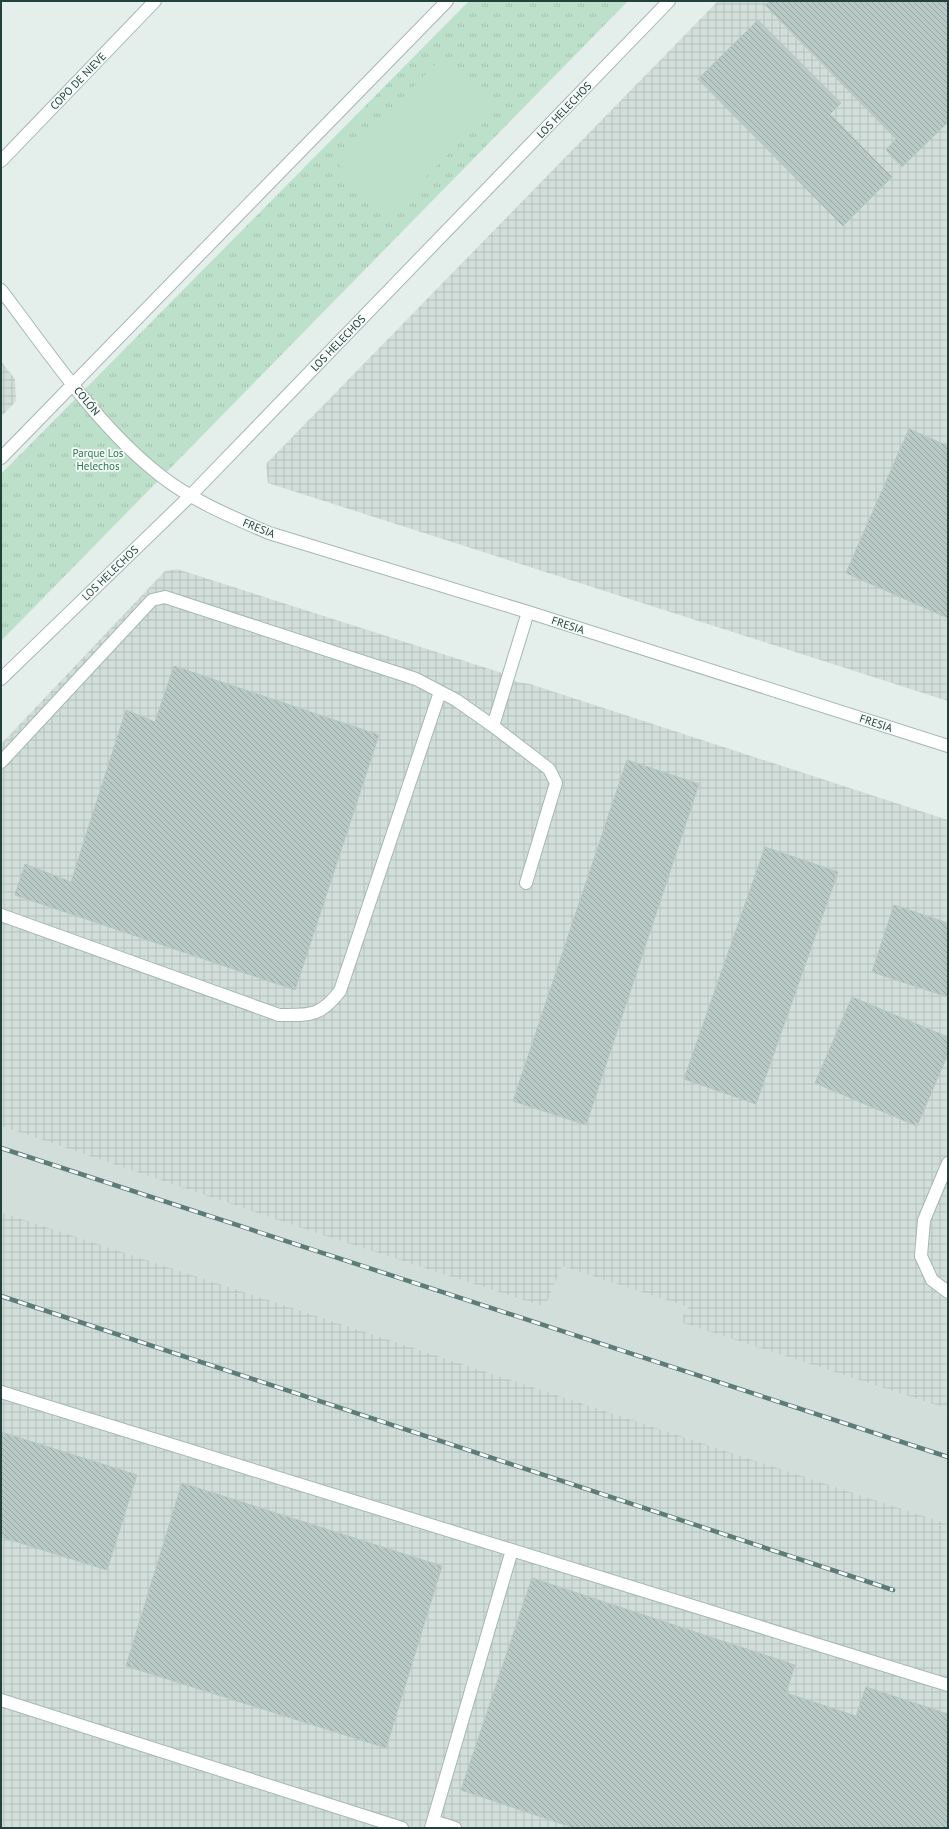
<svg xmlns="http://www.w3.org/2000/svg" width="949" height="1829" viewBox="0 0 949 1829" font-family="'PT Sans',sans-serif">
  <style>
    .built { fill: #d2deda }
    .industrial { fill: url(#industrial-grid) }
    .park { fill: url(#park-tufts) }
    .pitch { fill: #bde0ca }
    .building { fill: url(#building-back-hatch); stroke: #b6c8c3 }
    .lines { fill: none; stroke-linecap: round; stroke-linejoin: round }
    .minor-casing { stroke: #a6b7b3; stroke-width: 14 }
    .minor { stroke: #fff; stroke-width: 12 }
    .rail-casing { stroke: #5d7c78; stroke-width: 4.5 }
    .rail { stroke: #f5faf8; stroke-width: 3; stroke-dasharray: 9; stroke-linecap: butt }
    .labels { text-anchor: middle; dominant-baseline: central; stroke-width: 3.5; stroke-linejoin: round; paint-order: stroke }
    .street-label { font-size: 11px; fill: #22413d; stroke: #f5faf8 }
    .park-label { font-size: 11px; fill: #2b7a53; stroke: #f5faf8 }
  </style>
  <defs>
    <pattern id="industrial-grid" width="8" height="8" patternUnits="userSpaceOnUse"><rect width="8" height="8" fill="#d2deda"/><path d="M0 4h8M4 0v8" fill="none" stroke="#b4c0bc"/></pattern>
    <pattern id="park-tufts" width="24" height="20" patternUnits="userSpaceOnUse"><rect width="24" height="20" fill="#bde0ca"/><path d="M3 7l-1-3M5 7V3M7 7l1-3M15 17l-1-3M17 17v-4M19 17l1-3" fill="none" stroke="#a2c1ae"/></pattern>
    <pattern id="building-back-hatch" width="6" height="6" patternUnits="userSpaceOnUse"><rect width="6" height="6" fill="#b9c9c5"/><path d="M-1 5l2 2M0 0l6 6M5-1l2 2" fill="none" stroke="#96a5a1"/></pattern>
  </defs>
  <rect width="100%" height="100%" fill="#e4eeeb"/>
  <path class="built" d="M1 1126 316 1233 545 1307 562 1265 688 1307 681 1322 948 1409V1524L1 1212Z"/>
  <path class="industrial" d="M718 1H948V701L268 483 266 464Z
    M1 361 15 379 16 401 1 417Z
    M177 569 499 672 517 682 530 684 948 820V1409L680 1322 688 1307 562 1266 545 1307 316 1233 1 1126V744L165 571Z
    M1 1212 948 1524V1828H1Z"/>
  <path class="park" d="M469 1H628L1 641V474Z"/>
  <path class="pitch" d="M444 56 495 107 388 215 337 163Z"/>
  <path class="building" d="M770 1H948V122L902 167 886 150 896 139 765 5Z
    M758 20 841 103 830 114 892 177 843 226 698 79Z
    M909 429 948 446V618L846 573Z
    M174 666 379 735 295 990 15 895 25 864 71 882 126 710 155 722Z
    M627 760 699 784 586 1125 513 1101Z
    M765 847 838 872 756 1104 684 1079Z
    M894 905 948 923V997L872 972Z
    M852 997 948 1037V1054L917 1126 815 1083Z
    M1 1432 137 1475 107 1570 1 1537Z
    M182 1483 442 1566 386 1748 126 1666Z
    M532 1578 795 1665 786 1693 856 1716 866 1687 948 1714V1828H574L461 1790Z"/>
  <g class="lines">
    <g class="minor-casing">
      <path id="minor" d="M1 161 155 1
        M1 290C50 354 97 426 161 476 193 501 232 517 269 533L528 612 948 746
        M1 458 447 1
        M1 679 191 495 669 1
        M493 726 528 612
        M1 762 152 600 165 597 416 679 456 700 493 726 549 769 556 783 526 883
        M1 915 279 1015C310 1015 320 1017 340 991L440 692
        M948 1163 924 1220 921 1256 932 1280 948 1292
        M1 1392 948 1685
        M1 1700 402 1828
        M433 1821 455 1828
        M431 1828 512 1550"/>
    </g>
    <use href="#minor" class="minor"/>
    <g class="rail-casing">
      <path id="rail" d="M1 1148 948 1457
        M1 1296 893 1590"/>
    </g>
    <use href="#rail" class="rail"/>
  </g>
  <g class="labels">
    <g class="street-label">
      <text transform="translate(78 81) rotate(-46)">COPO DE NIEVE</text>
      <text transform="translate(564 110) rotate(-46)">LOS HELECHOS</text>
      <text transform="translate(338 343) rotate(-46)">LOS HELECHOS</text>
      <text transform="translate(87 401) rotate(50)">COLÓN</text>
      <text transform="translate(259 528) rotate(22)">FRESIA</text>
      <text transform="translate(110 573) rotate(-44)">LOS HELECHOS</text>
      <text transform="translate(568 625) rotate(18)">FRESIA</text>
      <text transform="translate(876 723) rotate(18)">FRESIA</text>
    </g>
    <g class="park-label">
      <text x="98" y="453">Parque Los<tspan x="98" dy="13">Helechos</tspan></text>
    </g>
  </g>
  <rect width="949" height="1829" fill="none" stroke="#22413d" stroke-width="4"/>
</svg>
